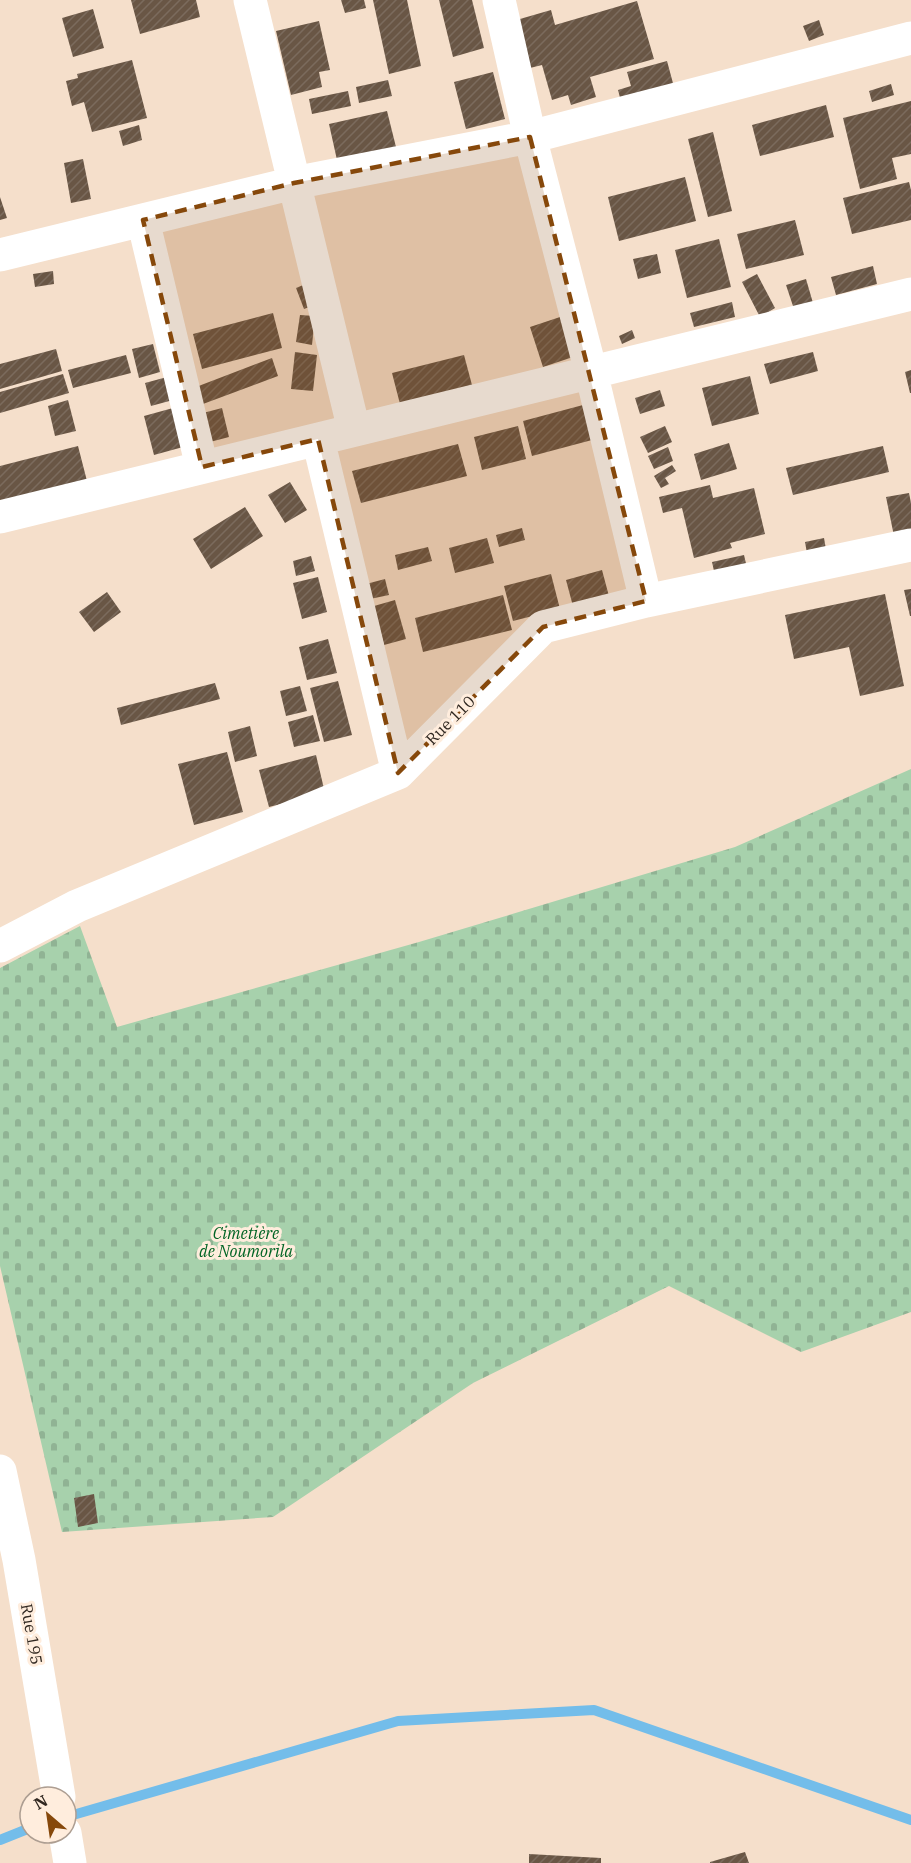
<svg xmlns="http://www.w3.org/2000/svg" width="911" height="1863" viewBox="0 0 911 1863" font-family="'IBM Plex Serif',serif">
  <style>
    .cemetery { fill: url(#cemetery-stones) }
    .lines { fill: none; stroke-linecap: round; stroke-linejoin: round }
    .stream { stroke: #73bdea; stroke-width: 10 }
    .building { fill: url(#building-hatch) }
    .minor { stroke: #fff; stroke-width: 33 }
    .marked { fill: #86480b; fill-opacity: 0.2; stroke: #86480b; stroke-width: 4.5; stroke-dasharray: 12 8; stroke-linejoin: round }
    .labels { text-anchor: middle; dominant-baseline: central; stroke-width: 6; stroke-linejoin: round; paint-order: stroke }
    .street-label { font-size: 16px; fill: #312821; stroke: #ffeddd }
    .park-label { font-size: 16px; font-style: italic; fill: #006424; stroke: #ffeddd }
  </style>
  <defs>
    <pattern id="cemetery-stones" width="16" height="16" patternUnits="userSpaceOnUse" patternTransform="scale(1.5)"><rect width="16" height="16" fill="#a7d1ac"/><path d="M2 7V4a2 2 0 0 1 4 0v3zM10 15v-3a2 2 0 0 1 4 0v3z" fill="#90b394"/></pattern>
    <pattern id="building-hatch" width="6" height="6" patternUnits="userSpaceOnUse" patternTransform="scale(1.5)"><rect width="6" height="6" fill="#695645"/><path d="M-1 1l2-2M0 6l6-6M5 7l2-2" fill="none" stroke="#7b6b5d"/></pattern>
  </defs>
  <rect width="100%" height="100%" fill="#f5dfcb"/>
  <path class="cemetery" d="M911 769V1312L801 1352 669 1286 473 1383 273 1517 62 1532 0 1266V968L80 926 117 1027 419 942 735 847Z"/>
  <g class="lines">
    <path class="stream" d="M66 1817 398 1721 594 1710 911 1820
      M0 1840 30 1828"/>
  </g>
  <path class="building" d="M131 0H196L200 17 140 34Z
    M341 0H364L366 8 345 13Z
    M373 0H407L421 66 389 74Z
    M439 0H472L484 48 453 57Z
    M637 1 654 59 590 77 596 97 571 105 568 95 552 100 542 65 526 69 513 21 551 10 555 25Z
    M93 9 104 48 73 57 62 18Z
    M819 20 824 35 809 41 803 26Z
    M319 21 330 70 319 72 322 87 291 95 276 31Z
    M132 60 147 118 92 132 84 102 72 106 66 81 78 78 77 74Z
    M667 61 677 98 624 113 618 90 631 86 627 72Z
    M493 72 505 119 466 129 454 82Z
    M388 80 392 96 359 103 356 87Z
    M891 84 894 95 872 102 869 91Z
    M348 91 351 106 312 114 309 99Z
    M911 101V154L892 158 897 179 860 189 843 118Z
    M826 105 834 137 760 156 752 125Z
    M387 111 396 147 337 160 329 124Z
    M139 125 142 140 123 146 119 131Z
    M713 132 732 211 708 217 688 139Z
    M83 159 91 199 71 203 64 163Z
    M685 177 696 221 619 241 608 197Z
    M909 182 911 190V220L852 234 843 198Z
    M0 197 7 218 0 220Z
    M795 220 804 255 746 269 737 234Z
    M719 239 731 287 687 298 675 250Z
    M657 254 661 273 638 279 633 259Z
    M873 266 877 284 836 295 831 277Z
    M53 271 54 284 35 287 33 274Z
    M757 274 775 308 760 317 742 282Z
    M806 279 813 303 794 309 786 285Z
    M308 283 317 304 304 309 296 288Z
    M732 302 735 317 694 327 690 313Z
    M273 313 282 348 202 369 193 334Z
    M300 315 315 316 312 345 296 342Z
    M560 317 573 357 543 367 530 327Z
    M632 330 635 338 622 344 619 336Z
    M153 344 160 372 139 378 132 349Z
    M56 349 62 371 0 389V364Z
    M295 352 317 355 313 391 291 389Z
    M813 352 818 371 770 384 764 364Z
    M126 355 131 373 73 388 68 370Z
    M464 355 472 385 400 404 392 373Z
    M272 358 278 376 203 404 196 387Z
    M911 370V393H910L905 372Z
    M63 374 69 393 0 413V392Z
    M750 376 759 414 712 426 702 388Z
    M167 377 173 400 151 406 145 383Z
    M660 390 665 406 640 414 635 398Z
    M68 400 76 431 55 436 48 406Z
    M583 405 592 440 532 456 523 421Z
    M173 408 183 447 154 455 144 416Z
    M222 408 229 437 210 442 203 413Z
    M518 426 526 459 482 470 474 437Z
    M665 426 672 442 648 453 640 437Z
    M729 443 737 469 701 480 694 454Z
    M458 444 467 476 361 503 352 471Z
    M78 446 87 481 0 504V466Z
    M883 446 889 472 793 495 786 468Z
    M668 447 673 461 654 469 648 456Z
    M672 465 676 471 665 478 669 484 661 488 654 476Z
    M290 482 307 510 285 523 268 495Z
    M710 485 713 498 754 488 765 534 730 543 732 548 694 558 682 508 663 513 659 497Z
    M909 493 911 503V533L894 536 886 497Z
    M245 507 263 536 211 569 193 539Z
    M522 528 525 540 499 547 496 535Z
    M487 538 494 563 455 573 449 548Z
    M824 538 827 555 808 559 805 542Z
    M428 547 432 561 398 570 395 555Z
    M744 555 748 572 716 580 712 562Z
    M311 556 315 571 296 576 293 561Z
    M602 570 610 600 574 610 566 580Z
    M551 574 560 609 513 621 504 586Z
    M318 577 327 612 302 619 293 583Z
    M385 579 389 595 370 599 366 584Z
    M911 589V616H910L904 590Z
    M107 592 121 612 94 632 79 612Z
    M885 594 904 686 860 696 849 647 794 659 785 615Z
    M503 595 512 630 423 652 415 618Z
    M395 600 406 639 384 645 374 606Z
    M328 639 337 673 307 680 299 647Z
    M338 681 352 735 324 742 310 688Z
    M215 683 220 699 121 725 117 708Z
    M300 686 307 711 286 716 280 691Z
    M313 715 320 741 294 747 288 722Z
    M250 726 257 756 235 762 228 732Z
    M227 752 243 812 194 825 178 764Z
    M316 755 325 793 269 807 259 770Z
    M94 1494 98 1523 78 1527 74 1498Z
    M745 1852 749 1863H710V1862Z
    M529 1854 601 1858V1863H529Z"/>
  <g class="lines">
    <path class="minor" d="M250 0 354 430
      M499 0 530 137 591 372 646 601
      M143 220 202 467
      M0 255 294 183 530 137 911 38
      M318 439 398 773
      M0 517 911 294
      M0 946 77 906 398 773 543 627 646 601 911 545
      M0 1471 19 1560 59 1797
      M65 1833 70 1863"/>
  </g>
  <path class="marked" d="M530 137 646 601 543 627 398 773 318 439 202 467 143 220 294 183Z"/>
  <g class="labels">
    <g class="street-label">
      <text transform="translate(450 720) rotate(-45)">Rue 110</text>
      <text transform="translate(32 1634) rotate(80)">Rue 195</text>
    </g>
    <g class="park-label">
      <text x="246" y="1233">Cimetière<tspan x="246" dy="18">de Noumorila</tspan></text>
    </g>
  </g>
  <g transform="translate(48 1815) rotate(331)"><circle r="28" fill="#ffeddd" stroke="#ad9e92" stroke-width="1.5"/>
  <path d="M0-4.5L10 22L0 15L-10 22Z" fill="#86480b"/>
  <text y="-9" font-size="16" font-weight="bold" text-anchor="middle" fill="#312821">N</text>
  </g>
</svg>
